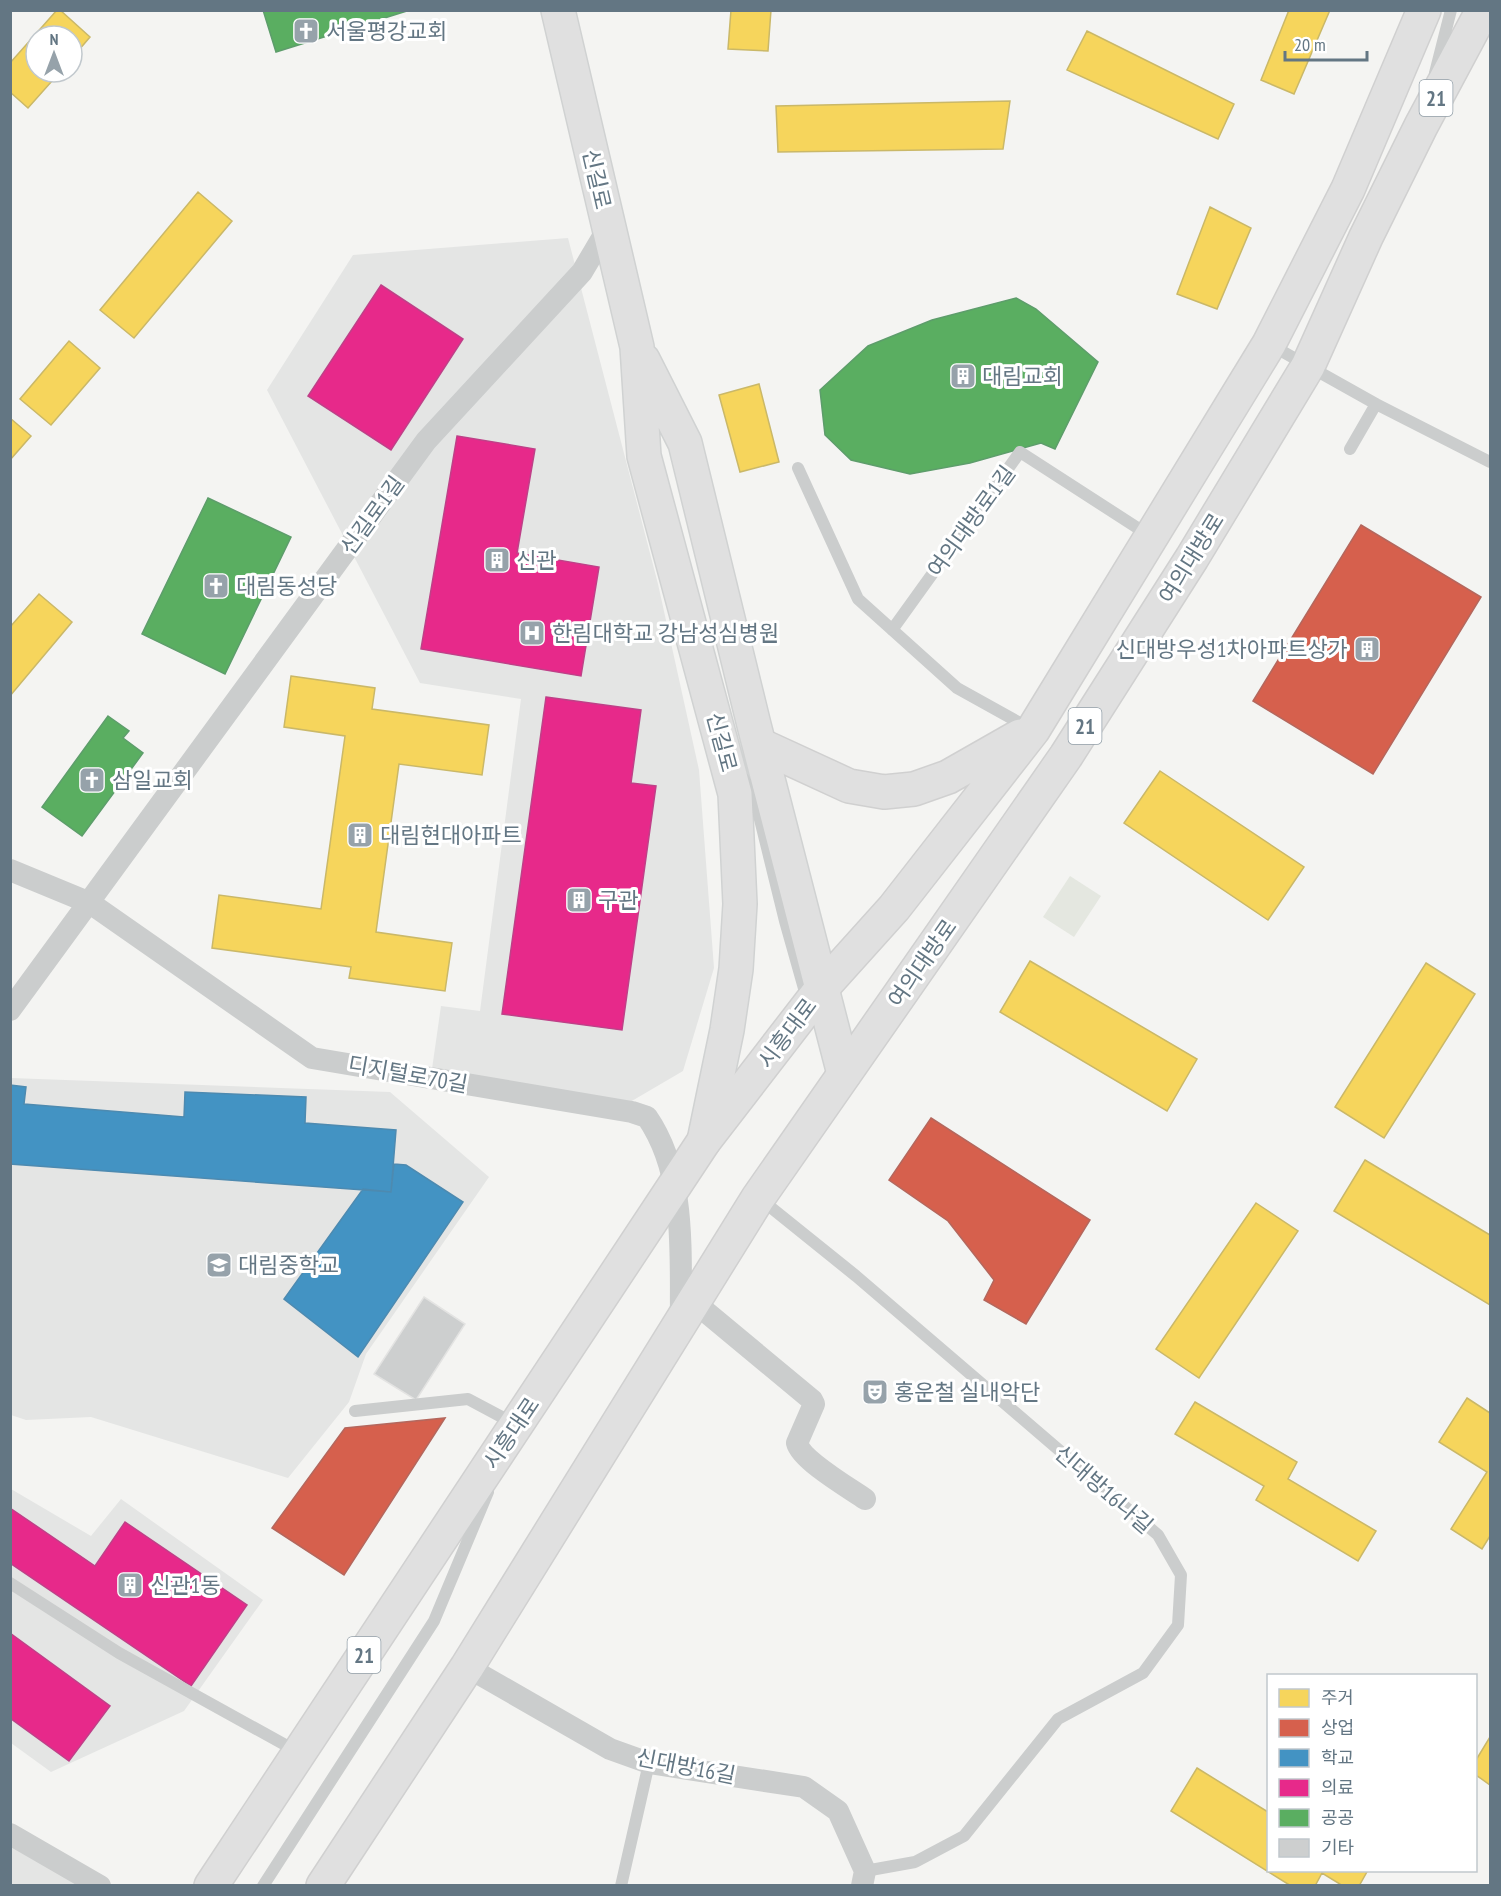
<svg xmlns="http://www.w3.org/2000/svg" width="1501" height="1896" viewBox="0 0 1501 1896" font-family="'PT Sans Narrow','Noto Sans KR',sans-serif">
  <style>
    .built { fill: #e4e5e4 }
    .green { fill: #e4e7e0 }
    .homes { fill: #f6d55c; stroke: #cab868; stroke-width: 1.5 }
    .shops { fill: #d6604d; stroke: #b4675d; stroke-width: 1.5 }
    .schools { fill: #4393c3; stroke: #4d8ab0; stroke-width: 1.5 }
    .health { fill: #e7298a; stroke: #bf4088; stroke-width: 1.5 }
    .public { fill: #5aae61; stroke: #5d9d6b; stroke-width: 1.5 }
    .building { fill: #cdcfcf; stroke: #e3e3e2; stroke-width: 1.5 }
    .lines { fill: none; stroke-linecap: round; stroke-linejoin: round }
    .secondary-casing { stroke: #d0d2d2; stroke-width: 36 }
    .primary-casing { stroke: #d0d0d0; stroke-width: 36 }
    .lane { stroke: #cbcdcd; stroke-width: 12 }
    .street { stroke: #cbcdcd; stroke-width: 22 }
    .secondary { stroke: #e0e0e0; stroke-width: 33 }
    .primary { stroke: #e0e0e0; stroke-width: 33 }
    .labels { text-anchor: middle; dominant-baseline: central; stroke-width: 6; stroke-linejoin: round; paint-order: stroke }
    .shield { fill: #fff; stroke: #929fa8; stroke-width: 1.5 }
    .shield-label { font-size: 21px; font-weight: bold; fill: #637683 }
    .poi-label { font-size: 22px; fill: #637683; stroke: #fff; text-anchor: start }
    .street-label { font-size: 22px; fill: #637683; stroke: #fff }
  </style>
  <rect width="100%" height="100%" fill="#f4f4f2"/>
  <path class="built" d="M568 238 658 584 699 770 714 968 683 1071 613 1112 432 1069 441 1006 480 1011 521 699 420 683 267 390 353 255Z
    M11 1078 390 1092 489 1177 366 1354 349 1402 288 1478 91 1417 26 1420 11 1415Z
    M11 1489 91 1536 121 1499 263 1600 184 1711 51 1772 11 1743Z
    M11 1846 81 1885H11Z"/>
  <path class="green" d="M1070 876 1101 896 1074 937 1043 917Z"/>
  <path class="homes" d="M57 10H60L90 37 72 58V36H36V72H60L28 108 10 92V63Z
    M731 10H771L768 51 728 49Z
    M1289 10H1330L1294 94 1261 80Z
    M1087 31 1234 104 1218 139 1067 70Z
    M1010 101 1003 149 778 152 776 106Z
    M198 192 232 221 134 338 100 310Z
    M1210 207 1251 228 1217 309 1177 294Z
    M69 341 100 368 51 425 20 399Z
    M759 384 779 462 740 472 719 395Z
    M10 418 31 436 10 460Z
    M39 594 72 622 10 696V627Z
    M291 676 375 688 372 709 489 725 482 775 399 764 376 932 452 943 445 991 349 978 351 967 212 948 219 895 321 909 345 736 284 727Z
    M1160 771 1304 867 1268 920 1124 823Z
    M1030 961 1197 1059 1167 1111 1000 1012Z
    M1426 963 1475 994 1384 1138 1335 1107Z
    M1365 1160 1490 1235V1305L1334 1211Z
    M1256 1203 1298 1231 1199 1378 1156 1349Z
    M1467 1398 1490 1413V1536L1482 1549 1451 1529 1487 1472 1439 1442Z
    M1195 1402 1297 1462 1288 1479 1376 1531 1358 1561 1256 1500 1264 1486 1175 1434Z
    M1490 1737V1785L1476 1775V1760Z
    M1197 1768 1268 1812V1870H1368L1359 1886H1343L1322 1873 1315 1886H1291L1171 1811Z"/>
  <path class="shops" d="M1361 525 1481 597 1373 774 1253 701Z
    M931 1118 1090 1220 1026 1324 984 1300 994 1280 948 1221 889 1180Z
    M445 1418 344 1575 272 1528 345 1428Z"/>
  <path class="schools" d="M10 1085 26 1087 24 1104 184 1117 185 1092 306 1097 305 1123 396 1130 391 1192 10 1164Z
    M394 1164 406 1165 463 1202 358 1357 284 1299 363 1189 391 1192Z"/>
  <path class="health" d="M381 285 463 339 391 450 308 396Z
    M457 436 535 449 517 553 599 567 581 676 421 649Z
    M546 697 641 710 631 783 656 786 622 1030 502 1014Z
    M10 1508 95 1566 125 1522 247 1605 191 1686 10 1563Z
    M10 1633 110 1706 69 1761 10 1718Z"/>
  <path class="public" d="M263 10H410L276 52Z
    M1016 298 1036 309 1098 362 1055 449 1041 443 970 463 910 474 851 460 825 435 820 390 868 346 932 320Z
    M208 498 291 537 225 674 142 634Z
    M108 716 129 731 123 738 143 753 82 836 42 807Z"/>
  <path class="building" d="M424 1297 465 1324 416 1400 374 1374Z"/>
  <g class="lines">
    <g class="secondary-casing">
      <path id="secondary" d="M558 10 637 347 644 456 735 794 740 904 736 969 727 1030 704 1141
        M643 360 685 443 754 725 844 1074"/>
    </g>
    <g class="primary-casing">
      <path id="primary" d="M760 745 849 786 884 792 914 789 948 777 1020 736
        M211 1886 704 1141 822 988 894 908 1033 730 1269 344 1348 189 1424 10
        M323 1886 467 1667 758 1198 1066 756 1192 558 1308 366 1366 237 1421 126 1483 10"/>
    </g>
    <path class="lane" d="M1435 73 1451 10
      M1269 344 1376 404 1490 462
      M1350 449 1376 404
      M798 468 858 599 957 688 1029 728
      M892 630 1020 452 1150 536
      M743 778 754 795 785 921 807 999
      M759 1198 856 1276 1158 1535 1181 1575 1178 1625 1143 1673 1058 1719 964 1836 915 1862 865 1871
      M355 1411 468 1399 515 1424
      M10 1583 119 1653 298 1752
      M263 1886 434 1621 488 1492
      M621 1886 649 1763"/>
    <path class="street" d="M10 870 90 903 312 1058 632 1112 647 1117C687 1175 680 1253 681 1321
      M10 1010 426 441 582 272 608 228
      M694 1302 812 1400 814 1404 797 1443C801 1460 849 1488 865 1499
      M467 1667 610 1749 649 1763 804 1787 838 1811 865 1871 862 1886
      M10 1834 100 1886"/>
    <use href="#secondary" class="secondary"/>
    <use href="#primary" class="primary"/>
  </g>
  <defs>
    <g id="church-square" transform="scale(1.35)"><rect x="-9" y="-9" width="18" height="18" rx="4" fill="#96a2aa" stroke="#fff"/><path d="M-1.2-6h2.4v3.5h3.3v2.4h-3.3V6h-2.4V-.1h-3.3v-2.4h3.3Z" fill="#fff"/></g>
    <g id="building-square" transform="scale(1.35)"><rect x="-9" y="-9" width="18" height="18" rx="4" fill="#96a2aa" stroke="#fff"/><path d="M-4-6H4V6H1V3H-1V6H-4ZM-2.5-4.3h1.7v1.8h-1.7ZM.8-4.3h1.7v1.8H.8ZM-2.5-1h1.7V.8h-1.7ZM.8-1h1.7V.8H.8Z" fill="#fff"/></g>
    <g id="hospital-square" transform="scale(1.35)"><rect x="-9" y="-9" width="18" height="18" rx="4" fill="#96a2aa" stroke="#fff"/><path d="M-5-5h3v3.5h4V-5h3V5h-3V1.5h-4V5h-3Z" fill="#fff"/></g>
    <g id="school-square" transform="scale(1.35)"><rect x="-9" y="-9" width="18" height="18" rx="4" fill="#96a2aa" stroke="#fff"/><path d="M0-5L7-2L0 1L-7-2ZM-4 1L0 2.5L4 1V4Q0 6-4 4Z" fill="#fff"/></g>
    <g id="theatre-square" transform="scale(1.35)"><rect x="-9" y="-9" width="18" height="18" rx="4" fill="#96a2aa" stroke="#fff"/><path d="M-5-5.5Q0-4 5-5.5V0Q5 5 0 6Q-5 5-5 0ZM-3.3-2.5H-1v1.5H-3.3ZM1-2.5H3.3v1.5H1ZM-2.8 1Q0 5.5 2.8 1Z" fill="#fff"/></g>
  </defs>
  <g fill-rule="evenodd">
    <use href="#church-square" x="306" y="31"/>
    <use href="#building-square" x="963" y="376"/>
    <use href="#building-square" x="497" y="560"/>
    <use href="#church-square" x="216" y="586"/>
    <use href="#hospital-square" x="532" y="633"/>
    <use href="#building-square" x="1367" y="649"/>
    <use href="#church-square" x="92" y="780"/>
    <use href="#building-square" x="360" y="835"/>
    <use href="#building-square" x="579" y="900"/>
    <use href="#school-square" x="219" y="1265"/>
    <use href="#theatre-square" x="875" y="1392"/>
    <use href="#building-square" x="130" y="1585"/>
  </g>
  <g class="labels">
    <g class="shield">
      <rect x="1419.5" y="80" width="33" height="36" rx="4.5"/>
      <rect x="1068.5" y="708" width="33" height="36" rx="4.5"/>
      <rect x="347.5" y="1637" width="33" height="36" rx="4.5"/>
    </g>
    <g class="shield-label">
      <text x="1436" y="98">21</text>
      <text x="1085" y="726">21</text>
      <text x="364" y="1655">21</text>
    </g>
    <g class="poi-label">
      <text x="326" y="31">서울평강교회</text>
      <text x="982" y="376">대림교회</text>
      <text x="516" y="560">신관</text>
      <text x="236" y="586">대림동성당</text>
      <text x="552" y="633">한림대학교 강남성심병원</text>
      <text x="1348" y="649" text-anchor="end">신대방우성1차아파트상가</text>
      <text x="112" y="780">삼일교회</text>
      <text x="380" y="835">대림현대아파트</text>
      <text x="598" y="900">구관</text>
      <text x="238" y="1265">대림중학교</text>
      <text x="894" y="1392">홍운철 실내악단</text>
      <text x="150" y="1585">신관1동</text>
    </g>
    <g class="street-label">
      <text transform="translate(597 179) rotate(77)">신길로</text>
      <text transform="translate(372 515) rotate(-54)">신길로1길</text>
      <text transform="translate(971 521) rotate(-54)">여의대방로1길</text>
      <text transform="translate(1191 558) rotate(-58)">여의대방로</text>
      <text transform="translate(722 742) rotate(75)">신길로</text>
      <text transform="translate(922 963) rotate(-55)">여의대방로</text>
      <text transform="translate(787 1033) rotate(-53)">시흥대로</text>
      <text transform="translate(408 1074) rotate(10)">디지털로70길</text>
      <text transform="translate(511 1433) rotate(-56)">시흥대로</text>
      <text transform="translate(1104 1489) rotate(41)">신대방16나길</text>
      <text transform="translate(686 1766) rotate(11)">신대방16길</text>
    </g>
  </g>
  <rect width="1501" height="1896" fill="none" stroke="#637683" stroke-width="24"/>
  <rect x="1267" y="1674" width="210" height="198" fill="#ffffff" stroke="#c1c8cd" stroke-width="1.5"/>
  <rect x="1279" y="1689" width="30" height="18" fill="#f6d55c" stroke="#c1c8cd" stroke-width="1.5"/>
  <text x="1321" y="1704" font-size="18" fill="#637683">주거</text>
  <rect x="1279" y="1719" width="30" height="18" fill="#d6604d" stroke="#c1c8cd" stroke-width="1.5"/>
  <text x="1321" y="1734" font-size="18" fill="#637683">상업</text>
  <rect x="1279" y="1749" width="30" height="18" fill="#4393c3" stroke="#c1c8cd" stroke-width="1.5"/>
  <text x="1321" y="1764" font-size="18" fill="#637683">학교</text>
  <rect x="1279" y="1779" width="30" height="18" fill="#e7298a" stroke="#c1c8cd" stroke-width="1.5"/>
  <text x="1321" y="1794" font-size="18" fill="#637683">의료</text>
  <rect x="1279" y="1809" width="30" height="18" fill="#5aae61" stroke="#c1c8cd" stroke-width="1.5"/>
  <text x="1321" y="1824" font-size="18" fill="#637683">공공</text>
  <rect x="1279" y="1839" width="30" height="18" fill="#cdcfcf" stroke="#c1c8cd" stroke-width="1.5"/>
  <text x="1321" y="1854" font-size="18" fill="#637683">기타</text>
  <g transform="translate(54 54)"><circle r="28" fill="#ffffff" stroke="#c1c8cd" stroke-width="1.5"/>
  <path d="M0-4.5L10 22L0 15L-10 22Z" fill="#96a2aa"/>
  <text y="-9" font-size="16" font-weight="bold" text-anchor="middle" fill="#637683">N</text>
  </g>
  <path d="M1285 51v9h82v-9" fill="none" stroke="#637683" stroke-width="3"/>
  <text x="1294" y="51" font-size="18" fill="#637683" stroke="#ffffff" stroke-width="4.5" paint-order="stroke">20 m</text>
</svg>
